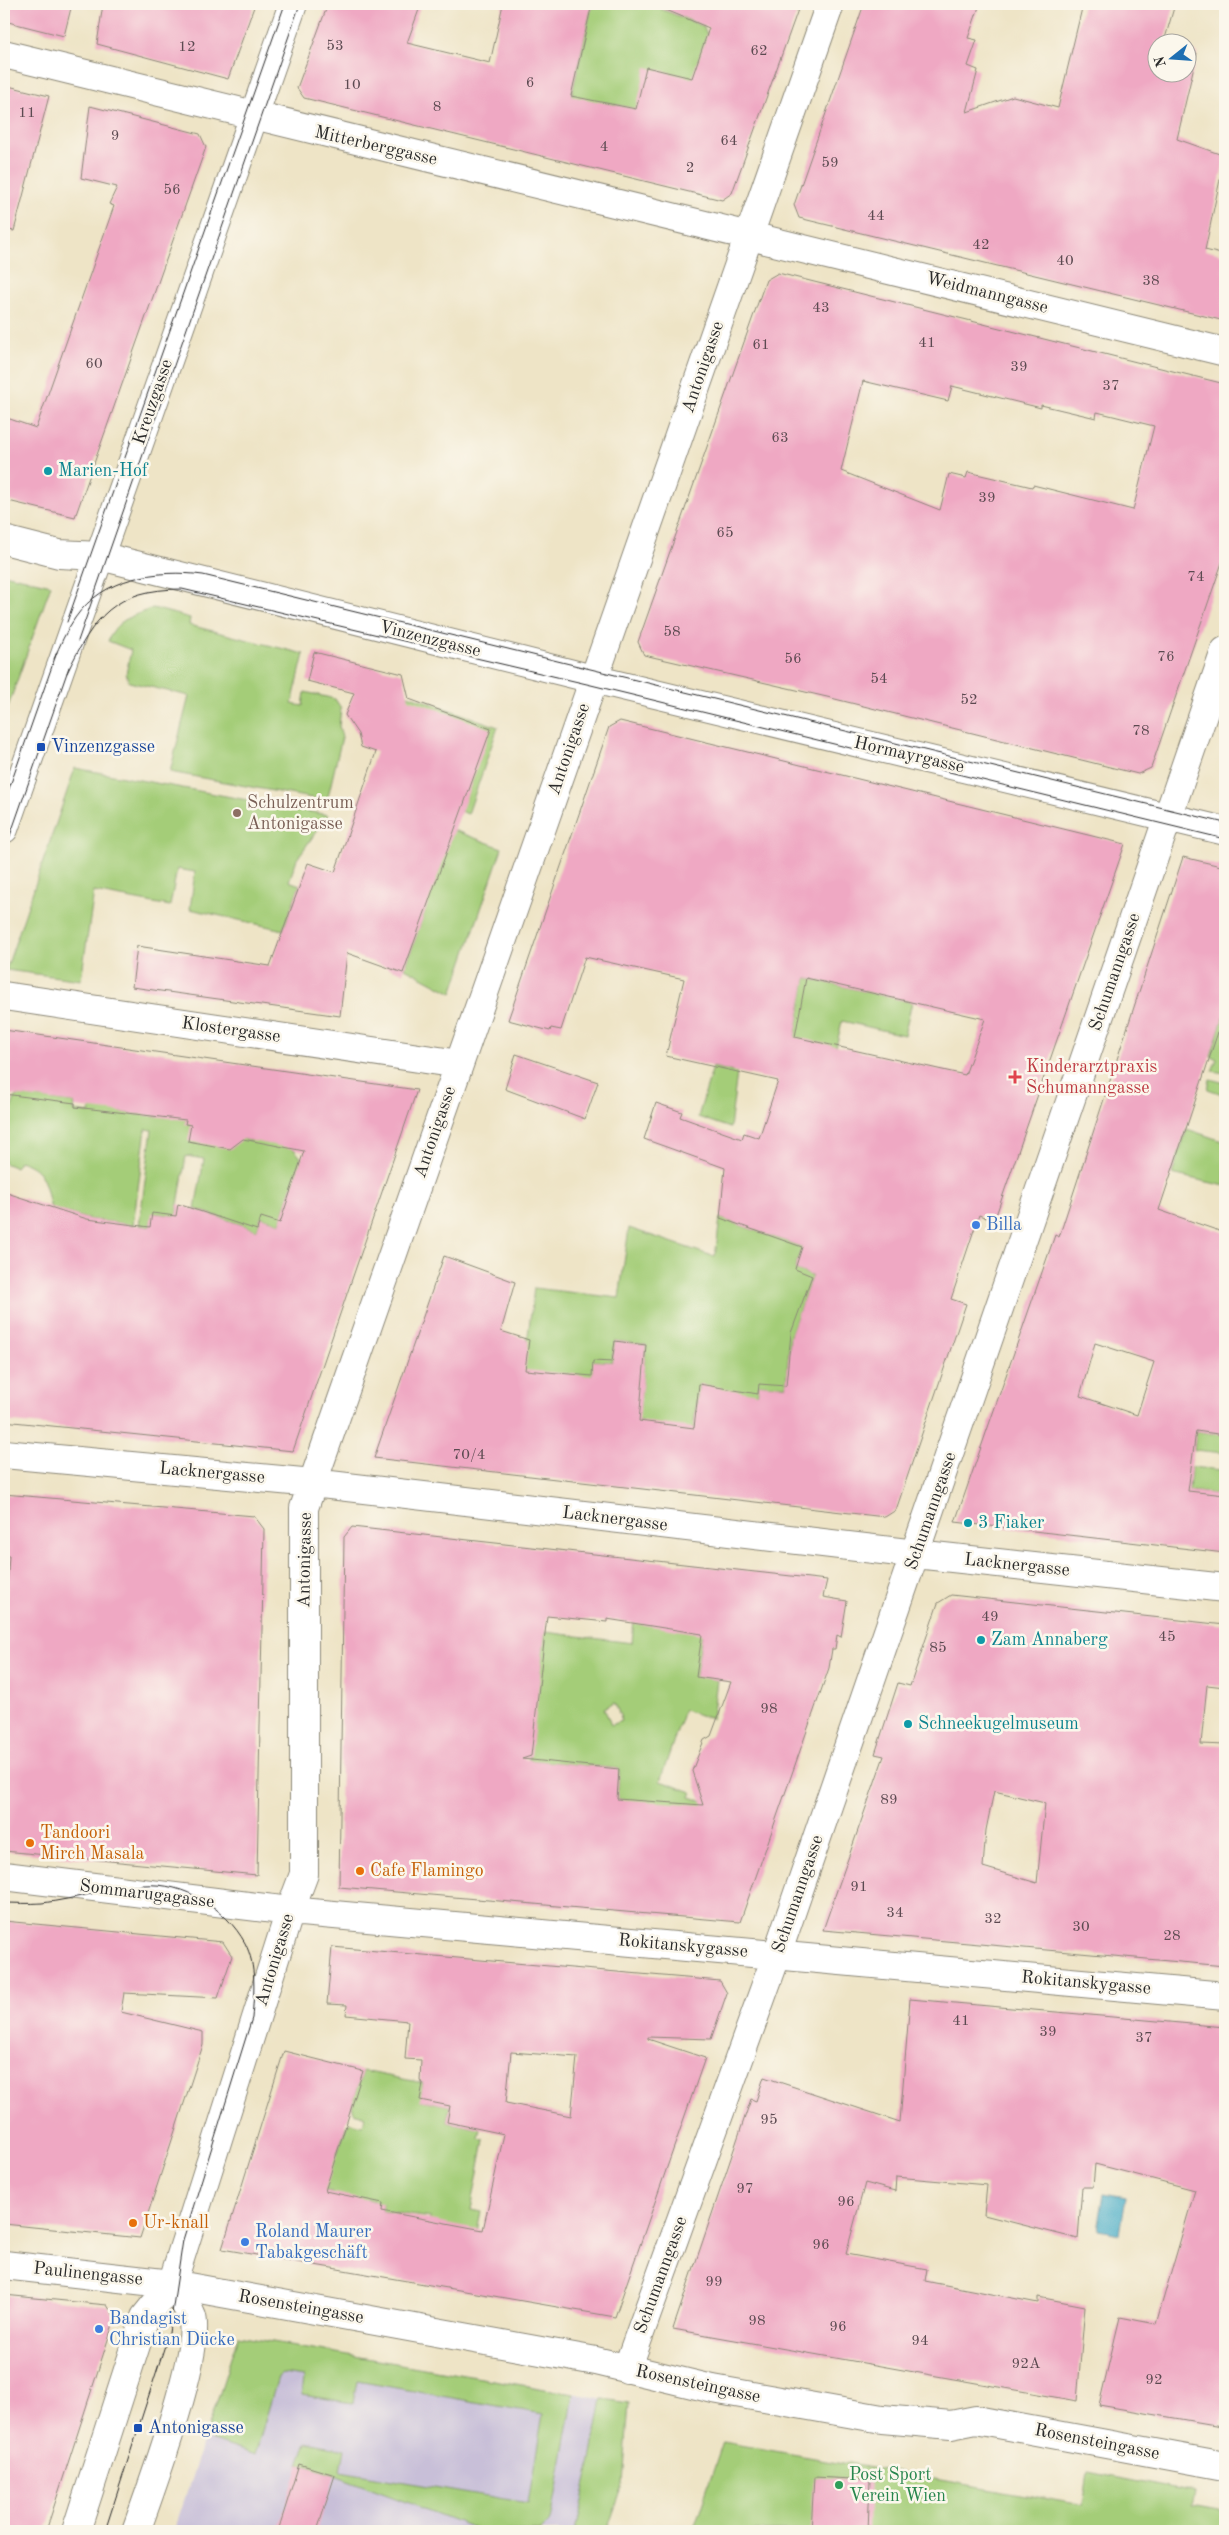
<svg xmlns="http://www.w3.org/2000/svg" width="1229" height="2535" viewBox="0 0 1229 2535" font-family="'Old Standard TT',serif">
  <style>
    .industrial { fill: #c8bfd8 }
    .green { fill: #a4cd78; stroke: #687c52; fill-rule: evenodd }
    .water { fill: #47acc6; stroke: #396c78 }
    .building { fill: #efa8c3; fill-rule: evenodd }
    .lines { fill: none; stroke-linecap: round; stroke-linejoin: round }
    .minor-casing { stroke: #8c8878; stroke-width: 30 }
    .minor { stroke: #fff; stroke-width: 28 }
    .tram { stroke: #2b2b2b; stroke-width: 1 }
    .culture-dot { fill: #0f9aa8; stroke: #fbf7ec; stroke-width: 2 }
    .transit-dot { fill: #1a4fb4; stroke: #fbf7ec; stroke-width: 2 }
    .education-dot { fill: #8d6e63; stroke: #fbf7ec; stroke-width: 2 }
    .health-dot { fill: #e0444e; stroke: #fbf7ec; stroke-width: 2 }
    .shop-dot { fill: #3f7fe0; stroke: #fbf7ec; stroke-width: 2 }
    .food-dot { fill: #e8710a; stroke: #fbf7ec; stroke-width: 2 }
    .leisure-dot { fill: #2e9e5b; stroke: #fbf7ec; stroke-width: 2 }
    .labels { text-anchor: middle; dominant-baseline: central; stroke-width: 5; stroke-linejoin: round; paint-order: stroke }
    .number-label { font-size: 15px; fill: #5c4a51 }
    .street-label { font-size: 18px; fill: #2b2b2b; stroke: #fbf7ec }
    .culture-label { font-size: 18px; fill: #0d838f; stroke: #fbf7ec; text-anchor: start }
    .transit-label { font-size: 18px; fill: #164399; stroke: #fbf7ec; text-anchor: start }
    .education-label { font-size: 18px; fill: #785e54; stroke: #fbf7ec; text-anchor: start }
    .health-label { font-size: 18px; fill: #be3a42; stroke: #fbf7ec; text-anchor: start }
    .shop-label { font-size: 18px; fill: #366cbe; stroke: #fbf7ec; text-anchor: start }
    .food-label { font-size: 18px; fill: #c56008; stroke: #fbf7ec; text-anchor: start }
    .leisure-label { font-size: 18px; fill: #27864d; stroke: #fbf7ec; text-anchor: start }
  </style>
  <rect width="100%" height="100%" fill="#fbf7ec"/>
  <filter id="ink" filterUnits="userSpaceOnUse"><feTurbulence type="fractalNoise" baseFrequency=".02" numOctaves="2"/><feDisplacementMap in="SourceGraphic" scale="10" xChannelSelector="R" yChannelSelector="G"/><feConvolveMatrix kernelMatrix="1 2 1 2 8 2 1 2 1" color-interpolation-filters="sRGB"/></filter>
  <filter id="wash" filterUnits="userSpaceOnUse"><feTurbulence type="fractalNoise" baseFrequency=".0096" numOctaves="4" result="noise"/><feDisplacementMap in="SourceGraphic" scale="20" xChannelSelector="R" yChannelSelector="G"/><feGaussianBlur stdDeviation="1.12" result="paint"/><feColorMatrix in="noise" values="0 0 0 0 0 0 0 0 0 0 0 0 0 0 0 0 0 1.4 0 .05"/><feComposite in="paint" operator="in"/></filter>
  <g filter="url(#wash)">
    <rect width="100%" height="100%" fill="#eee4c6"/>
    <path class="industrial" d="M238 2336 629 2403 623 2484 607 2531H174Z"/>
    <path class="green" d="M592 4H663L661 9 703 26 707 34 721 39 675 119 607 103 606 107 571 98Z
      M4 574 51 585 4 718Z
      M153 608 190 618 189 625 304 654 292 704 303 706 305 692 335 699 341 708 339 726 342 737 327 801 170 772 189 696 129 682 126 674 131 650 108 641C116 619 133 616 153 608Z
      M398 695H408L498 727 468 814 460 811Z
      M75 768 328 815 297 859 289 881 300 885 283 930 190 909 195 872 177 869 170 906 94 892 81 980 6 970Z
      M453 830 502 848 452 993 405 968Z
      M806 978 912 1002 904 1035 842 1021 826 1091 786 1084Z
      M1223 1017H1225V1073L1212 1071 1217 1059 1211 1056Z
      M713 1067 737 1073 730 1128 698 1117Z
      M1210 1079 1225 1083V1095L1208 1089Z
      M19 1095 75 1103 74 1111 90 1113 91 1106 127 1113 186 1119 204 1127 251 1141 252 1133 294 1149 302 1159 280 1223 261 1217 257 1230 195 1209 204 1159 186 1156 174 1229 175 1216 153 1213 150 1227 139 1225 152 1130 146 1129 133 1225 87 1219 51 1208C44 1184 46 1169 19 1161L16 1168 4 1163V1124H6L15 1098Z
      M1187 1129 1225 1142V1186L1172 1174Z
      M720 1218 802 1247 795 1269 812 1276 790 1336 786 1386 759 1384 753 1430 699 1384 693 1433 641 1421 518 1415 534 1288 619 1298 629 1228 715 1257ZM615 1341 646 1345 639 1414 592 1376 594 1361 612 1362Z
      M1196 1431 1225 1435V1495L1189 1491 1191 1467 1222 1470 1224 1453 1194 1450Z
      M634 1619 703 1626 696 1676 717 1680 712 1719 684 1710 660 1781 692 1792 690 1797 712 1804 696 1852 617 1799 619 1769 529 1760 545 1632 632 1643ZM615 1703 622 1721 611 1725 604 1708Z
      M363 2071 423 2083 421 2100 450 2106 447 2122 481 2129 479 2138 484 2140 471 2210 481 2212 477 2232 429 2223 430 2218 382 2211 383 2203 367 2199 365 2208 332 2202 333 2192 311 2189 324 2151 337 2154 346 2127 351 2123 363 2126 365 2116 354 2112 352 2105Z
      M238 2336 574 2394 551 2521 541 2531H482L335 2475 299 2464 307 2442 344 2449 340 2471 528 2503 543 2414 357 2381 353 2403 302 2395 304 2377 282 2374 278 2377 255 2455 205 2438Z
      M602 2399 629 2403 623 2484 607 2531H575L590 2465Z
      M723 2442 1083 2505 1088 2472 1195 2493 1192 2505 1225 2511V2531H693Z"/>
    <path class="water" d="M1104 2193 1126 2197 1120 2234 1098 2230Z"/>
    <g id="blocks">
      <path class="building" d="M4 4H72L64 36 4 21Z
        M103 4H255L228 79 97 44Z
        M328 4H421L407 43 490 63 503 4H592L571 96 636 109 646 67 692 78 709 28 652 4H800L732 193 722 200 304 98 297 88Z
        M864 4H980L968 38 977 40 968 66 978 70 967 112 1013 96 1058 108 1083 4H1175L1164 42H1166H1156V72H1186V49L1197 53 1177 139 1225 156 1205 250 1225 255V321L799 218 794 205Z
        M4 85 49 96 14 231 4 229Z
        M90 106 200 134 206 147 75 517 4 500V417L36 428 114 206 109 204 117 187 81 178Z
        M778 273 1225 384V554L1151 768 1138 774 827 697 644 655 638 642 766 280ZM863 381 948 401 952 386 1041 408V405L1096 418 1097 412 1154 426 1133 510 1033 485 1032 487 968 472 966 478 949 474 940 510 841 471Z
        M314 652 403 674 409 699 491 729 403 973 347 953 340 1016 132 987 137 946 270 966 308 863 335 872 376 752 361 747 358 734 345 715 354 693 307 681Z
        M620 721 1125 844 994 1221 979 1215 951 1299 966 1304 896 1510 885 1517 374 1458 444 1256 515 1282 501 1331 529 1340 525 1370 592 1376 593 1361 612 1362 615 1341 646 1345 639 1421 694 1428 699 1384 758 1394 759 1384 786 1386 791 1333 812 1276 795 1269 802 1247 720 1218 725 1168 644 1139 656 1103 682 1112 680 1117 742 1139 744 1133 759 1138 778 1081 666 1056 684 979 585 957 561 1030 551 1028 550 1031 508 1020 609 727ZM806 978 985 1019 965 1075 795 1037Z
        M1183 857 1225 867V1011L1159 1210 1225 1233V1341L1222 1368 1225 1369V1435L1196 1431 1188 1491 1225 1495V1553L955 1522 1055 1235 1059 1237ZM1095 1343 1154 1362 1137 1415 1080 1396Z
        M4 1030 417 1090 293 1451 4 1421V1192L87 1219 150 1227 152 1213 176 1216 178 1204 257 1230 261 1217 280 1223 304 1151 243 1139 230 1149 188 1141 191 1125 185 1124 186 1120 75 1107V1103L4 1094Z
        M516 1054 598 1082 585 1119 505 1089Z
        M4 1494 254 1516 264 1529 257 1875 4 1851V1635L9 1556H4Z
        M352 1527 827 1580 823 1597 847 1601 841 1637 837 1635 835 1649H832L829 1668 740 1922 339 1887 344 1537ZM547 1616 607 1622V1619L702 1634 696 1677 731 1682 711 1736 704 1740 692 1771 703 1805 617 1799 619 1769 522 1759 531 1756Z
        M951 1595 1225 1625V1687L1207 1685 1201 1744 1225 1745V1966L823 1930 884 1756 875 1754 898 1683 910 1686 938 1603ZM994 1791 1045 1803 1037 1883 983 1867 986 1830Z
        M4 1921 223 1942 232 1956 218 1998 124 1993 121 2012 203 2032V2045L140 2238 4 2224Z
        M332 1947 720 1981 727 1993 711 2039 648 2037V2039L705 2058 615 2317 222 2249 284 2051 363 2071 325 2191 383 2203 382 2211 483 2230 504 2134 447 2122 450 2106 420 2100 423 2083 420 2081 421 2060 405 2059 408 2021 346 2015 347 2005 327 2004ZM511 2052 577 2057 571 2116 506 2103Z
        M910 1999 1225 2027V2401L1221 2426 1099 2405 1120 2317 1156 2324 1195 2190 1095 2164 1093 2187H1082L1078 2239 984 2215 987 2185 896 2177 895 2191 865 2183 846 2254 927 2269 925 2281 1038 2303V2297L1085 2306 1077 2401 673 2329 751 2099 756 2101 764 2077 900 2122Z
        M4 2295 107 2305 115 2318 46 2531H4Z
        M299 2464 335 2475 317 2531H278Z
        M814 2477 870 2480 868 2531H811Z"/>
    </g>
  </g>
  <g filter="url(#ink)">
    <use href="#blocks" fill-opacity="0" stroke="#8c8878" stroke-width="1"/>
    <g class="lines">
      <g class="minor-casing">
        <path id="minor" d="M4 54 1225 352
          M4 540 59 554 100 556 593 679 1225 831
          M4 829 293 4
          M4 996 459 1064
          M4 1454 313 1483 916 1554 1225 1588
          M4 1876 290 1911 1225 1996
          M4 2265 172 2284 596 2361 713 2389 882 2419 951 2425 976 2420 1225 2466
          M627 2369 777 1954 1225 651
          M76 2531 145 2317 172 2284 290 1911 304 1874V1508L830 4
          M136 2531C150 2492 202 2351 192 2317 188 2306 178 2294 172 2284"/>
      </g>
      <use href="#minor" class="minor"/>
      <path class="tram" d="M67 622 285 4
        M78 641 300 4
        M54 659C60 645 66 631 75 618 103 577 158 569 203 575L1225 823
        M67 673C94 617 114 589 182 589L591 685 1225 839
        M4 803 57 652
        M4 853 69 667
        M4 1903C16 1903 29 1904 42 1903 76 1899 109 1888 144 1885 184 1882 226 1908 245 1943 257 1966 254 1994 252 2018L183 2240 169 2333 105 2531"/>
    </g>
  </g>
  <g class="culture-dot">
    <circle cx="48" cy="471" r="5"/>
    <circle cx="968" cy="1523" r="5"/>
    <circle cx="981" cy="1640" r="5"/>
    <circle cx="908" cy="1724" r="5"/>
  </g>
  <g class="transit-dot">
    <rect x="36" y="742" width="10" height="10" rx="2.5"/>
    <rect x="133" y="2423" width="10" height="10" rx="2.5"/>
  </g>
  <circle class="education-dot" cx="237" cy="813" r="5"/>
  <path class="health-dot" d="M1012.5 1069.5h5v5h5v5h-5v5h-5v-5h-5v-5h5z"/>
  <g class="shop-dot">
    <circle cx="976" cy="1225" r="5"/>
    <circle cx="245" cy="2242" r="5"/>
    <circle cx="99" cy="2329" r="5"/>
  </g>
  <g class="food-dot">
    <circle cx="30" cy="1843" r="5"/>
    <circle cx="360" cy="1871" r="5"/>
    <circle cx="133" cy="2223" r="5"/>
  </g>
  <circle class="leisure-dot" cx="839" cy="2485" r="5"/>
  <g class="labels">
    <g class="number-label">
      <text x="335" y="46">53</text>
      <text x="187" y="47">12</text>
      <text x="759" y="51">62</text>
      <text x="530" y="83">6</text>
      <text x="352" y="85">10</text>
      <text x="437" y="107">8</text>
      <text x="27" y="113">11</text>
      <text x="115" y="136">9</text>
      <text x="729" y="141">64</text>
      <text x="604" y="147">4</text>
      <text x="830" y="163">59</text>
      <text x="690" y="168">2</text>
      <text x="172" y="190">56</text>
      <text x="876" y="216">44</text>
      <text x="981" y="245">42</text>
      <text x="1065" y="261">40</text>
      <text x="1151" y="281">38</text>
      <text x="821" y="308">43</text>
      <text x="927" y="343">41</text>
      <text x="761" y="345">61</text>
      <text x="94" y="364">60</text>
      <text x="1019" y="367">39</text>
      <text x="1111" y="386">37</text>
      <text x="780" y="438">63</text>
      <text x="987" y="498">39</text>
      <text x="725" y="533">65</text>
      <text x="1196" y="577">74</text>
      <text x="672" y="632">58</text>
      <text x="1166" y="657">76</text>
      <text x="793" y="659">56</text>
      <text x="879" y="679">54</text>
      <text x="969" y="700">52</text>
      <text x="1141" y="731">78</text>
      <text x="469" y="1455">70/4</text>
      <text x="990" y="1617">49</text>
      <text x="1167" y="1637">45</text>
      <text x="938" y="1648">85</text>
      <text x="769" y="1709">98</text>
      <text x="889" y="1800">89</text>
      <text x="859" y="1887">91</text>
      <text x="895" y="1913">34</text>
      <text x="993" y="1919">32</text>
      <text x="1081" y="1927">30</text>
      <text x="1172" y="1936">28</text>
      <text x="961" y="2021">41</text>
      <text x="1048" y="2032">39</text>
      <text x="1144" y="2038">37</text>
      <text x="769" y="2120">95</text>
      <text x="745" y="2189">97</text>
      <text x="846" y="2202">96</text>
      <text x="821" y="2245">96</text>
      <text x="714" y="2282">99</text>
      <text x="757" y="2321">98</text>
      <text x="838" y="2327">96</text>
      <text x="920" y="2341">94</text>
      <text x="1026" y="2364">92A</text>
      <text x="1154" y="2380">92</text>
    </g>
    <g class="street-label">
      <text transform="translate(376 146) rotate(13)">Mitterberggasse</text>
      <text transform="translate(987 293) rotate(14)">Weidmanngasse</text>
      <text transform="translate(703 367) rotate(-71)">Antonigasse</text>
      <text transform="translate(153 402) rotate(-71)">Kreuzgasse</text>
      <text transform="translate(430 639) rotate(14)">Vinzenzgasse</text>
      <text transform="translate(569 749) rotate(-71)">Antonigasse</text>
      <text transform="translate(909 755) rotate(13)">Hormayrgasse</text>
      <text transform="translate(1115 972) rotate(-71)">Schumanngasse</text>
      <text transform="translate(231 1030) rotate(8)">Klostergasse</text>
      <text transform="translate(435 1132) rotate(-71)">Antonigasse</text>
      <text transform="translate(212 1473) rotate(5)">Lacknergasse</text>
      <text transform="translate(931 1511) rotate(-71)">Schumanngasse</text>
      <text transform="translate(615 1519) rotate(7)">Lacknergasse</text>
      <text transform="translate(305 1560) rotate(-89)">Antonigasse</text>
      <text transform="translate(1017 1565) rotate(6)">Lacknergasse</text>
      <text transform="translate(147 1894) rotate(7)">Sommarugagasse</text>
      <text transform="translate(798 1894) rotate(-71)">Schumanngasse</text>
      <text transform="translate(683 1946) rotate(5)">Rokitanskygasse</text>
      <text transform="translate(275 1960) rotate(-73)">Antonigasse</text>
      <text transform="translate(1086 1983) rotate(5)">Rokitanskygasse</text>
      <text transform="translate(88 2274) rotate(6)">Paulinengasse</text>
      <text transform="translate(661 2275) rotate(-70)">Schumanngasse</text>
      <text transform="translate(301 2307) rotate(10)">Rosensteingasse</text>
      <text transform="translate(698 2384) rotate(12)">Rosensteingasse</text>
      <text transform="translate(1097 2442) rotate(11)">Rosensteingasse</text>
    </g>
    <g class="culture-label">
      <text x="58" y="471">Marien-Hof</text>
      <text x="978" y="1523">3 Fiaker</text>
      <text x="991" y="1640">Zam Annaberg</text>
      <text x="918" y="1724">Schneekugelmuseum</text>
    </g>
    <g class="transit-label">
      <text x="51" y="747">Vinzenzgasse</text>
      <text x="148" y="2428">Antonigasse</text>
    </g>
    <g class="education-label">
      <text x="247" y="803">Schulzentrum<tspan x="247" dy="21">Antonigasse</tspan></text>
    </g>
    <g class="health-label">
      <text x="1026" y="1067">Kinderarztpraxis<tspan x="1026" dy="21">Schumanngasse</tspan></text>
    </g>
    <g class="shop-label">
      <text x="986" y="1225">Billa</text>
      <text x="255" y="2232">Roland Maurer<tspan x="255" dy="21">Tabakgeschäft</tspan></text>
      <text x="109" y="2319">Bandagist<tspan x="109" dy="21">Christian Dücke</tspan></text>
    </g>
    <g class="food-label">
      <text x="40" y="1833">Tandoori<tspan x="40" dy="21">Mirch Masala</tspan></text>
      <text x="370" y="1871">Cafe Flamingo</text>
      <text x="143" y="2223">Ur-knall</text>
    </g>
    <g class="leisure-label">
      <text x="849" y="2475">Post Sport<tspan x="849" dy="21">Verein Wien</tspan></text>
    </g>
  </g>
  <rect width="1229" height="2535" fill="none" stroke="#fbf7ec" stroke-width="20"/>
  <g transform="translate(1172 58) rotate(253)"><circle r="24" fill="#fbf7ec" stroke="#a8a59f"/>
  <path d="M0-4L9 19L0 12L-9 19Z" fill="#1f6fb2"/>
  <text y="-8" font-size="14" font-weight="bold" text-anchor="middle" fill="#2b2b2b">N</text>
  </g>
</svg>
